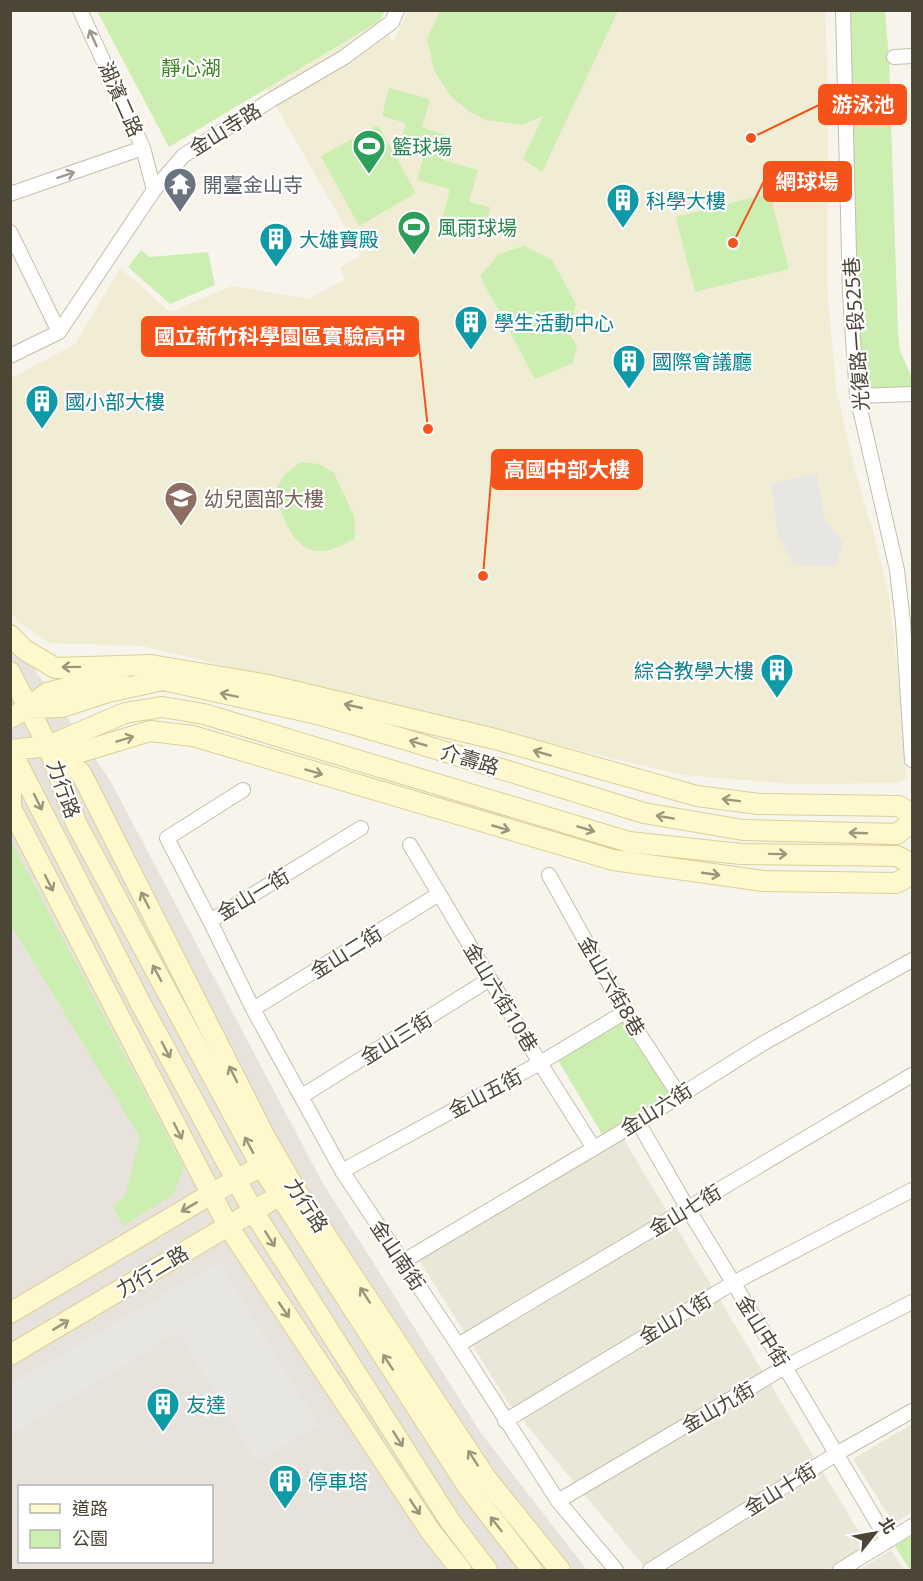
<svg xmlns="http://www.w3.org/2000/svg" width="923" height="1581" viewBox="0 0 923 1581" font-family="'Noto Sans','Noto Sans TC',sans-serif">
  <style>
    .residential { fill: #ebe7d8 }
    .industrial { fill: #e7e3dc; fill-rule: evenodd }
    .education { fill: #f1ecd4 }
    .green { fill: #cceeb0 }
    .parking { fill: #e8e6e2 }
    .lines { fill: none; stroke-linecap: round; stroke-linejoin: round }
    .street-casing { stroke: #c4beac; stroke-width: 16 }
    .secondary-casing { stroke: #dbd097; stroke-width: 22 }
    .street { stroke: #fff; stroke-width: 14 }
    .secondary { stroke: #fff8cd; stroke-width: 20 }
    .oneway { stroke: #9d9991 }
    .oneway2 { stroke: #9d967a }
    .labels { text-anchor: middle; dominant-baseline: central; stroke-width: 4.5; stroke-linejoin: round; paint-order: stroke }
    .park-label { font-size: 20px; fill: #3e8623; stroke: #fff }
    .street-label { font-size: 20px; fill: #4c4637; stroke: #fff }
    .leisure-label { font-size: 20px; fill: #27864d; stroke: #fff; text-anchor: start }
    .worship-label { font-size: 20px; fill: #5b616d; stroke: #fff; text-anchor: start }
    .culture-label { font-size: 20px; fill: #0d838f; stroke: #fff; text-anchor: start }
    .education-label { font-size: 20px; fill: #785e54; stroke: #fff; text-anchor: start }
    .leader { fill: none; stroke: #f6531b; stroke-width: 2 }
    .callout-dot { fill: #f6531b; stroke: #fff; stroke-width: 2 }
    .callout { fill: #f6531b; stroke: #f6531b; stroke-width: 2 }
    .callout-label { font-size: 21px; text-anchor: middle; font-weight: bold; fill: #fff }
  </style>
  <rect width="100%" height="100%" fill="#f7f4eb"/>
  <path class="residential" d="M623 1138 868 1547 828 1570H647L509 1404 418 1258Z
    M912 1424V1512L894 1524 853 1459Z
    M891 1550 904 1570H859Z"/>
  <path class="industrial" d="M10 633 111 782 321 1180 481 1433 587 1570H11ZM20 1486H212V1562H20Z"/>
  <path class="education" d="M222 11H377L393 42 408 11H825L828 93 827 285 836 388 855 471 875 538 889 594 899 684 906 778 897 783 793 784 683 775 142 646 49 643 21 624 11 613 10 379 75 344 120 268 170 312 232 286 309 299 345 279 340 268 361 255Z"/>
  <path class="green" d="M99 11V10L385 11 379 21 169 147 97 11Z
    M440 11H618L542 172 523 159 543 116 522 125 486 120 468 111 449 94 434 70 427 39Z
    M847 11H885L889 58 898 334 900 351 912 378V388L862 392 856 295Z
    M389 88 430 99 422 127 446 135 440 159 478 170 469 202 490 207 485 231 442 219 450 189 417 180 425 151 400 143 406 123 382 116Z
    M378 125 416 193 359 226 321 156Z
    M770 193 789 269 695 292 676 217Z
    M524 246 552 260 576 304 568 331 577 346 573 363 535 379 480 276 499 254Z
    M141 250 150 257 208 252 215 285 170 304 128 267Z
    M301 462 319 464 334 473 354 516 355 538C303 571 289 536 274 492L286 473Z
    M10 839 184 1167 173 1195 123 1226 112 1205 125 1197 140 1137 11 925Z
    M626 1019 670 1093 602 1134 558 1060Z
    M912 1535V1570H910L895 1546Z"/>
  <path class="parking" d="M817 474 824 518 843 542 836 566 794 565 778 536 771 483Z
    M219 1262 319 1426 256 1461 178 1332 11 1435V1384Z"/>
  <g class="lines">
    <g class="street-casing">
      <path id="street" d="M80 10 143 148 154 190
        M843 10 850 295 857 396 897 570 903 622 912 760
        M894 57 912 56
        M10 194 143 148
        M10 232 59 332
        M10 356 59 332 154 190 183 156 271 100 343 58 392 22 397 10
        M857 396 912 394
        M243 790 167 838 210 921 361 828
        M410 845 540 1063 593 1147
        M549 875 625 1012 679 1095
        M210 921 253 1009 342 1171 458 1345 558 1501 616 1570
        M253 1009 439 894
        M302 1096 490 979
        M638 1122 688 1209 785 1367 888 1541
        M342 1171 540 1063 625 1012
        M402 1262 638 1122 762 1044 912 960
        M458 1345 912 1075
        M505 1421 733 1283 912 1190
        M558 1501 785 1367 912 1302
        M650 1570 836 1454 912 1411
        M840 1570 912 1526"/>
    </g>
    <g class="secondary-casing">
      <path id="secondary" d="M10 635 25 650 55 668 151 665 268 685 495 739 697 796 759 804 899 806 912 815
        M10 672 48 746 76 823 261 1166 468 1487 532 1570
        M28 708 47 693 119 674
        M10 718 28 708 62 707 108 692 163 680 317 714 407 740 644 813 743 830 897 834 912 822
        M48 746 81 773 265 1137 294 1187 486 1478 560 1570
        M48 746 125 713 162 707 204 714 629 842 741 854 897 856 912 864
        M10 749 142 1006 253 1211 450 1521 487 1570
        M11 750 48 746 81 752 150 731 193 736 613 860 764 881 896 883 912 874
        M11 753V808L228 1226 431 1532 461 1570
        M10 1313 211 1194 272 1160
        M10 1355 289 1190"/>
    </g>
    <use href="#street" class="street"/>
    <use href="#secondary" class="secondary"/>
  </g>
  <defs><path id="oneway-shaft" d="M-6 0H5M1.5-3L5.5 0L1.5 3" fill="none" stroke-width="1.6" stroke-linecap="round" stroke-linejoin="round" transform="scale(1.5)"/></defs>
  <g class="oneway">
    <use href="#oneway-shaft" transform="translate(93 38) rotate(-114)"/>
    <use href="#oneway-shaft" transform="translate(66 175) rotate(-19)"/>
  </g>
  <g class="oneway2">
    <use href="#oneway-shaft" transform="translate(71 667) rotate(179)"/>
    <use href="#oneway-shaft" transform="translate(229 695) rotate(-168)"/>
    <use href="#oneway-shaft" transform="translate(353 706) rotate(-167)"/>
    <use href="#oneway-shaft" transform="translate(125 739) rotate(-17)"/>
    <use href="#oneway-shaft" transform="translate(418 743) rotate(-163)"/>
    <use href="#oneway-shaft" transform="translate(542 753) rotate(-164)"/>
    <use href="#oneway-shaft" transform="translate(314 772) rotate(17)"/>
    <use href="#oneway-shaft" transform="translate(731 800) rotate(-173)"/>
    <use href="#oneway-shaft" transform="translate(38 802) rotate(63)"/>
    <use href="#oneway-shaft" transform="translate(665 817) rotate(-170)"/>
    <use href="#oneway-shaft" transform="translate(501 828) rotate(16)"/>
    <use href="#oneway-shaft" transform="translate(586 829) rotate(17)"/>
    <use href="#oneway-shaft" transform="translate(858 833) rotate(-178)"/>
    <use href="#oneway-shaft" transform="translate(778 854) rotate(1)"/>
    <use href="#oneway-shaft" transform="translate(711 874) rotate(8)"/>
    <use href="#oneway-shaft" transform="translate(49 883) rotate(63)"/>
    <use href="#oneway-shaft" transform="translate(145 900) rotate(-117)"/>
    <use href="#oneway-shaft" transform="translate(157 973) rotate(-118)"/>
    <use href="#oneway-shaft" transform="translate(166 1050) rotate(62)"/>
    <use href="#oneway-shaft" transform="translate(233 1074) rotate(-117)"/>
    <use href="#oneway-shaft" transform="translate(178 1131) rotate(63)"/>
    <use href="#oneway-shaft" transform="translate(249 1145) rotate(-118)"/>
    <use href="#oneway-shaft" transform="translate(189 1207) rotate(149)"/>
    <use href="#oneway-shaft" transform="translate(270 1239) rotate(58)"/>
    <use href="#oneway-shaft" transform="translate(365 1295) rotate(-123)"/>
    <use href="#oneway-shaft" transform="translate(284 1310) rotate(56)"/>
    <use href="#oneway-shaft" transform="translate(61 1325) rotate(-31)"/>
    <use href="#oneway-shaft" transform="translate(388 1362) rotate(-123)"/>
    <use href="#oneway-shaft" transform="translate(398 1439) rotate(58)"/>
    <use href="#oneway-shaft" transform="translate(473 1458) rotate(-123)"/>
    <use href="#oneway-shaft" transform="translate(415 1507) rotate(56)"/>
    <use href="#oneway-shaft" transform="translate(496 1524) rotate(-128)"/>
  </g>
  <defs>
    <g id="stadium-pin" transform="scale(1.725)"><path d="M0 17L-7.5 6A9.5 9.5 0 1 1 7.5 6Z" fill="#2e9e5b" stroke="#fff"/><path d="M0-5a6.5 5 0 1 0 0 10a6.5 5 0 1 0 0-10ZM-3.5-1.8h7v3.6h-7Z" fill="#fff"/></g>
    <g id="temple-pin" transform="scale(1.725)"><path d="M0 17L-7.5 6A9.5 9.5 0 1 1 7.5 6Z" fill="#6b7280" stroke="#fff"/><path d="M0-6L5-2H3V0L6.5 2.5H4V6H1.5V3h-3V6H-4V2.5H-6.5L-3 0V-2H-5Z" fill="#fff"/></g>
    <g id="building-pin" transform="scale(1.725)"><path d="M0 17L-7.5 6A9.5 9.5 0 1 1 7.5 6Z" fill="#0f9aa8" stroke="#fff"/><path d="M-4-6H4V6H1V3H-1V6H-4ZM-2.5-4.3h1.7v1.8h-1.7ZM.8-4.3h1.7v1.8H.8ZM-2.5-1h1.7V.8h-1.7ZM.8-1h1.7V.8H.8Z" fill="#fff"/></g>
    <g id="school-pin" transform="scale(1.725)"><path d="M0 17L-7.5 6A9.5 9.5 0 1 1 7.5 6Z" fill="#8d6e63" stroke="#fff"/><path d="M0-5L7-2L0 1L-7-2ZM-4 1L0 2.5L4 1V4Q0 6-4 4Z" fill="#fff"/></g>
  </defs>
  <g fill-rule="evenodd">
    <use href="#stadium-pin" x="369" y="146"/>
    <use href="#temple-pin" x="180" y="184"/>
    <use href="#building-pin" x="623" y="200"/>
    <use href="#stadium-pin" x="414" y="227"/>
    <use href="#building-pin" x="276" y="239"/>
    <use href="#building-pin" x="471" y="322"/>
    <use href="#building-pin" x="629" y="361"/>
    <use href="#building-pin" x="42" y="401"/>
    <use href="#school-pin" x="181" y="498"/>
    <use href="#building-pin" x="777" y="670"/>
    <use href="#building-pin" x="163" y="1404"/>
    <use href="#building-pin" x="285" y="1481"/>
  </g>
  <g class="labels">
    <g class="park-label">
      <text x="191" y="67">靜心湖</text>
    </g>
    <g class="street-label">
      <text transform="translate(121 99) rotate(66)">湖濱二路</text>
      <text transform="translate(225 129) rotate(-32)">金山寺路</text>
      <text transform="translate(856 334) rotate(-94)">光復路一段525巷</text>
      <text transform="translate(470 759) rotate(17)">介壽路</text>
      <text transform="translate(64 789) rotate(70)">力行路</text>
      <text transform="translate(253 894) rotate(-31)">金山一街</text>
      <text transform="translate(346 952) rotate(-32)">金山二街</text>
      <text transform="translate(612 986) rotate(60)">金山六街8巷</text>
      <text transform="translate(501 997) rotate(59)">金山六街10巷</text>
      <text transform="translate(396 1038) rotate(-32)">金山三街</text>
      <text transform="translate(485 1093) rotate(-28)">金山五街</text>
      <text transform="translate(656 1109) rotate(-32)">金山六街</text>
      <text transform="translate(307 1205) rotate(57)">力行路</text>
      <text transform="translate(685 1210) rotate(-31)">金山七街</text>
      <text transform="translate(398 1255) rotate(56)">金山南街</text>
      <text transform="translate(152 1271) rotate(-31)">力行二路</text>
      <text transform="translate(675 1318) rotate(-31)">金山八街</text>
      <text transform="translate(763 1331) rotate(58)">金山中街</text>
      <text transform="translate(718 1407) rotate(-30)">金山九街</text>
      <text transform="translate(780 1489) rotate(-32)">金山十街</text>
    </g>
    <g class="leisure-label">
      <text x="392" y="146">籃球場</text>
      <text x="437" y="227">風雨球場</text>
    </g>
    <g class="worship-label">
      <text x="203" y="184">開臺金山寺</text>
    </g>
    <g class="culture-label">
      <text x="646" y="200">科學大樓</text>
      <text x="299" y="239">大雄寶殿</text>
      <text x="494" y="322">學生活動中心</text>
      <text x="652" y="361">國際會議廳</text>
      <text x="65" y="401">國小部大樓</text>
      <text x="754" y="670" text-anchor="end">綜合教學大樓</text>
      <text x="186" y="1404">友達</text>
      <text x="308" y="1481">停車塔</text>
    </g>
    <g class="education-label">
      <text x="204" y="498">幼兒園部大樓</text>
    </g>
  </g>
  <path class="leader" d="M751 138L819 105M733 243L764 181M428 429L418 337M483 576L492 469"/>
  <g class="callout-dot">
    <circle cx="751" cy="138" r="6"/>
    <circle cx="733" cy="243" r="6"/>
    <circle cx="428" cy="429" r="6"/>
    <circle cx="483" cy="576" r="6"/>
  </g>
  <g class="callout">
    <rect x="819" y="85" width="87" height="39" rx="6"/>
    <rect x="764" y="162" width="87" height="39" rx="6"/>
    <rect x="142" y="317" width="276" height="39" rx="6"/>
    <rect x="492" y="450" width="150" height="39" rx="6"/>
  </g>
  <g class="callout-label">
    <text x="863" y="112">游泳池</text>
    <text x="807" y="189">網球場</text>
    <text x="280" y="344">國立新竹科學園區實驗高中</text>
    <text x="567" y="477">高國中部大樓</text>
  </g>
  <rect width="923" height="1581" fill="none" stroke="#4c4637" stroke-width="24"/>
  <rect x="18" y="1485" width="195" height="78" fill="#ffffff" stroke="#b7b5af" stroke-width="1.5"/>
  <rect x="30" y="1504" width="30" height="9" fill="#fff8cd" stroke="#b7b5af" stroke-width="1.5"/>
  <text x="72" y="1515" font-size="18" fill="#4c4637">道路</text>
  <rect x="30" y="1530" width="30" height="18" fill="#cceeb0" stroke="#b7b5af" stroke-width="1.5"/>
  <text x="72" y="1545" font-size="18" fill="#4c4637">公園</text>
  <g transform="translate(875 1533) rotate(59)" stroke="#ffffff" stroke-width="4.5" paint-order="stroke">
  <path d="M0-4.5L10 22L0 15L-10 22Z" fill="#4c4637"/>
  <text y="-9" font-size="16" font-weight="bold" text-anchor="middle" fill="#4c4637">北</text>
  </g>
</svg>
